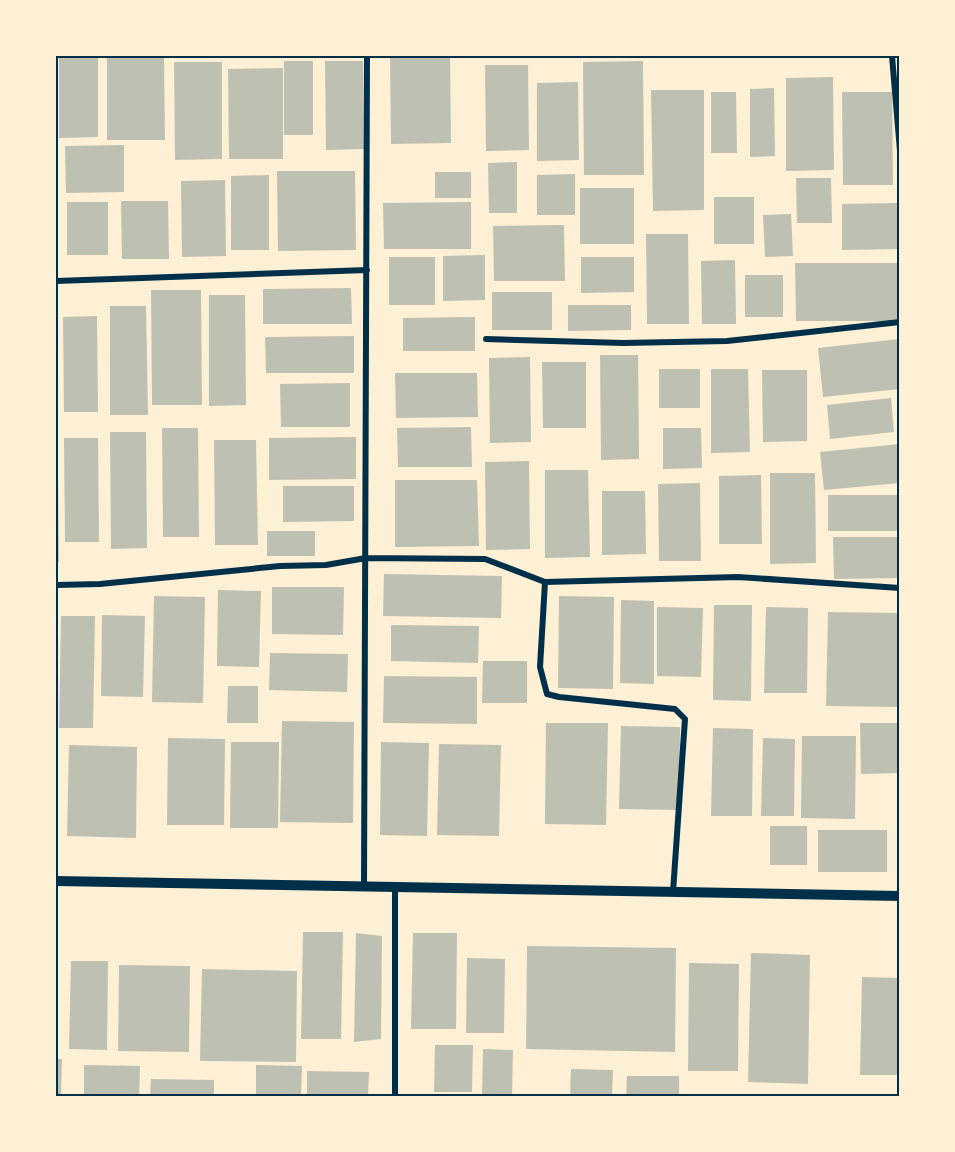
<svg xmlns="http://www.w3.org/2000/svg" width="955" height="1152" viewBox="0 0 955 1152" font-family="Raleway,sans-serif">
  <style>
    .building { fill: #bec0b2 }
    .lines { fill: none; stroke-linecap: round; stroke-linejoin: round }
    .minor { stroke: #003049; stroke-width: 6 }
    .tertiary { stroke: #003049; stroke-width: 10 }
    .neatline { fill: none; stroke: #003049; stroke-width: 2 }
  </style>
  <rect width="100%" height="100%" fill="#fdf0d5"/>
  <path class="building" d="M59 56H98V137L59 138Z
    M107 56H164L165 140H107Z
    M390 56H450L451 143 391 144Z
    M284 61H313V135H284Z
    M325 61H363L364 149 326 150Z
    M643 61 644 175H584L583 62Z
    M174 62H222V159L175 160Z
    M485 65H528L529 150 486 151Z
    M283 68V159H229L228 69Z
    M833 77 834 170 786 171V78Z
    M578 82 579 160 537 161V83Z
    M774 88 775 156 750 157V89Z
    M651 90H704V210L653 211Z
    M711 92H736L737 153H711Z
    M842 92H892L893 185H843Z
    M124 145V192L66 193 65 146Z
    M517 162V213H489L488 163Z
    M277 171H355L356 250 278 251Z
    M435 172H471V198H435Z
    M575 174V215H537V175Z
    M269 175V250H231V176Z
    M796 178H831L832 223H797Z
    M225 180 226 256 182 257 181 181Z
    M580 188H634V244H580Z
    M714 197H754V244H714Z
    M121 201H168L169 259H122Z
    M67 202H108V255H67Z
    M471 202V249H384L383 203Z
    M900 203V249L842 250V204Z
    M791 214 793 256 765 257 763 215Z
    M564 225 565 281H494L493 226Z
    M646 234H688L689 324H647Z
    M485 255V300L443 301V256Z
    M389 257H435V305H389Z
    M581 257H634V292L581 293Z
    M735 260 736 324H702L701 261Z
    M795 263H897V321H796Z
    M745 275H783V317H745Z
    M351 288 352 324H263V289Z
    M151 290H201L202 405H152Z
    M492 292H552V330H492Z
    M209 295H245L246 405 209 406Z
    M568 305H631V330L568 331Z
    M110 306H146L148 415H110Z
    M97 316 98 412H64L63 317Z
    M475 317V351H403V318Z
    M354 336V373H266L265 337Z
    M900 339V389L823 397 818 348Z
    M600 355H638L639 459 601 460Z
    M530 357 531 442 490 443 489 358Z
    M542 362H586V428H543Z
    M659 369H700V408H659Z
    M711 369H748L750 452 711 453Z
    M762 370H807V441L763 442Z
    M395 373H477L478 417 396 418Z
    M350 383V427H281L280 384Z
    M891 398 894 432 830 439 827 405Z
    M471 427 472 467H398L397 428Z
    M162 428H198L199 537H163Z
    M663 428H701L702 468 663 469Z
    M110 432H146L147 548 111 549Z
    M356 437V479L269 480V438Z
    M64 438H98L99 542H65Z
    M214 440H256L258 545H215Z
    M900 444V483L824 490 820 452Z
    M529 461 530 549 486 550 485 462Z
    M545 470H588L590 557 545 558Z
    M770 473H815L816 563 770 564Z
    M761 475 762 544H719V476Z
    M56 476H58L59 562H56Z
    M395 480H477L479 546 395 547Z
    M700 483 701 561H659L658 484Z
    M283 486H354V521L283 522Z
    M602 491H645L646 554 602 555Z
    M828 495H900V531H828Z
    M267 531H315V556H267Z
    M833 537H900V578L834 579Z
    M384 574 502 576 501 618 383 616Z
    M272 587H344L343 635 272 634Z
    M218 590 261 591 259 667 217 666Z
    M154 596 205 597 203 703 152 702Z
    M559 596 614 597 613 689 558 688Z
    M621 600 654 601V684L620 683Z
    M714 605H752L751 701 713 700Z
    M657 607 703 608 701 677 657 676Z
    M766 607 808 608 807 693H764Z
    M828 612 900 613V707L826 706Z
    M102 615 145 616 143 697 101 696Z
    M61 616H95L93 728H59Z
    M391 625 479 626 478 663 391 661Z
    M270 653 348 654 347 692 269 690Z
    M483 661H527V703H482Z
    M384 676 477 677V724L383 723Z
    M228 686H258V723H227Z
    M282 721 354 722 353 823 280 822Z
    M546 723H608L606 825 545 824Z
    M860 723H900V773L861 774Z
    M621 726 680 727 679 810 619 809Z
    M713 728 753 729 752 816H711Z
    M802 736H856L855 819 801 818Z
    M168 738 225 739 224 825H167Z
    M763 738 795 739 794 816H761Z
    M231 742H279L278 828H230Z
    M381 742 429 743 427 836 380 835Z
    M439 744 501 745 499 836 437 835Z
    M69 745 137 747 136 838 67 836Z
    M770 826H807V865H770Z
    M818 830H887V872H818Z
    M303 932H343L341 1039H301Z
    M356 933 382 936 381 1039 354 1042Z
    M413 933H457L456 1029H411Z
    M527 946 676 948 675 1052 526 1049Z
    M751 953 810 955 808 1084 748 1082Z
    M467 958 505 959 504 1033H466Z
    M71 961H108L107 1050 69 1049Z
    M689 963 739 964 738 1071H688Z
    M119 965 190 966 189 1052 118 1051Z
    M202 969 297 971 296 1062 200 1061Z
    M862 977 900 978V1075H860Z
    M435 1045H473L472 1092H434Z
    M483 1049 513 1050 512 1096H482Z
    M56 1059H62L61 1096H56Z
    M84 1065 140 1066 139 1096H84Z
    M256 1065 302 1066 301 1096H256Z
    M571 1069 613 1070 612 1096H570Z
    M307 1071 369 1072 368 1096H307Z
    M627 1076H679V1096H626Z
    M151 1079 214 1080V1096H150Z
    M692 1094H729V1096H692Z"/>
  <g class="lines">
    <path class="minor" d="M892 56 900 151
      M56 281 367 270
      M486 339 623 343 727 341 900 322
      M545 582 540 667 547 694 559 697 675 709 685 719 673 892
      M56 585 100 584 280 566 326 565 366 558 485 559 545 582 738 577 900 588
      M364 887 367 56
      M395 887V1096"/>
    <path class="tertiary" d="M56 881 900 896"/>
  </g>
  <rect width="955" height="1152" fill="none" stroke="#fdf0d5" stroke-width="114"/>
  <rect x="57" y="57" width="841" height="1038" class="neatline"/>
</svg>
